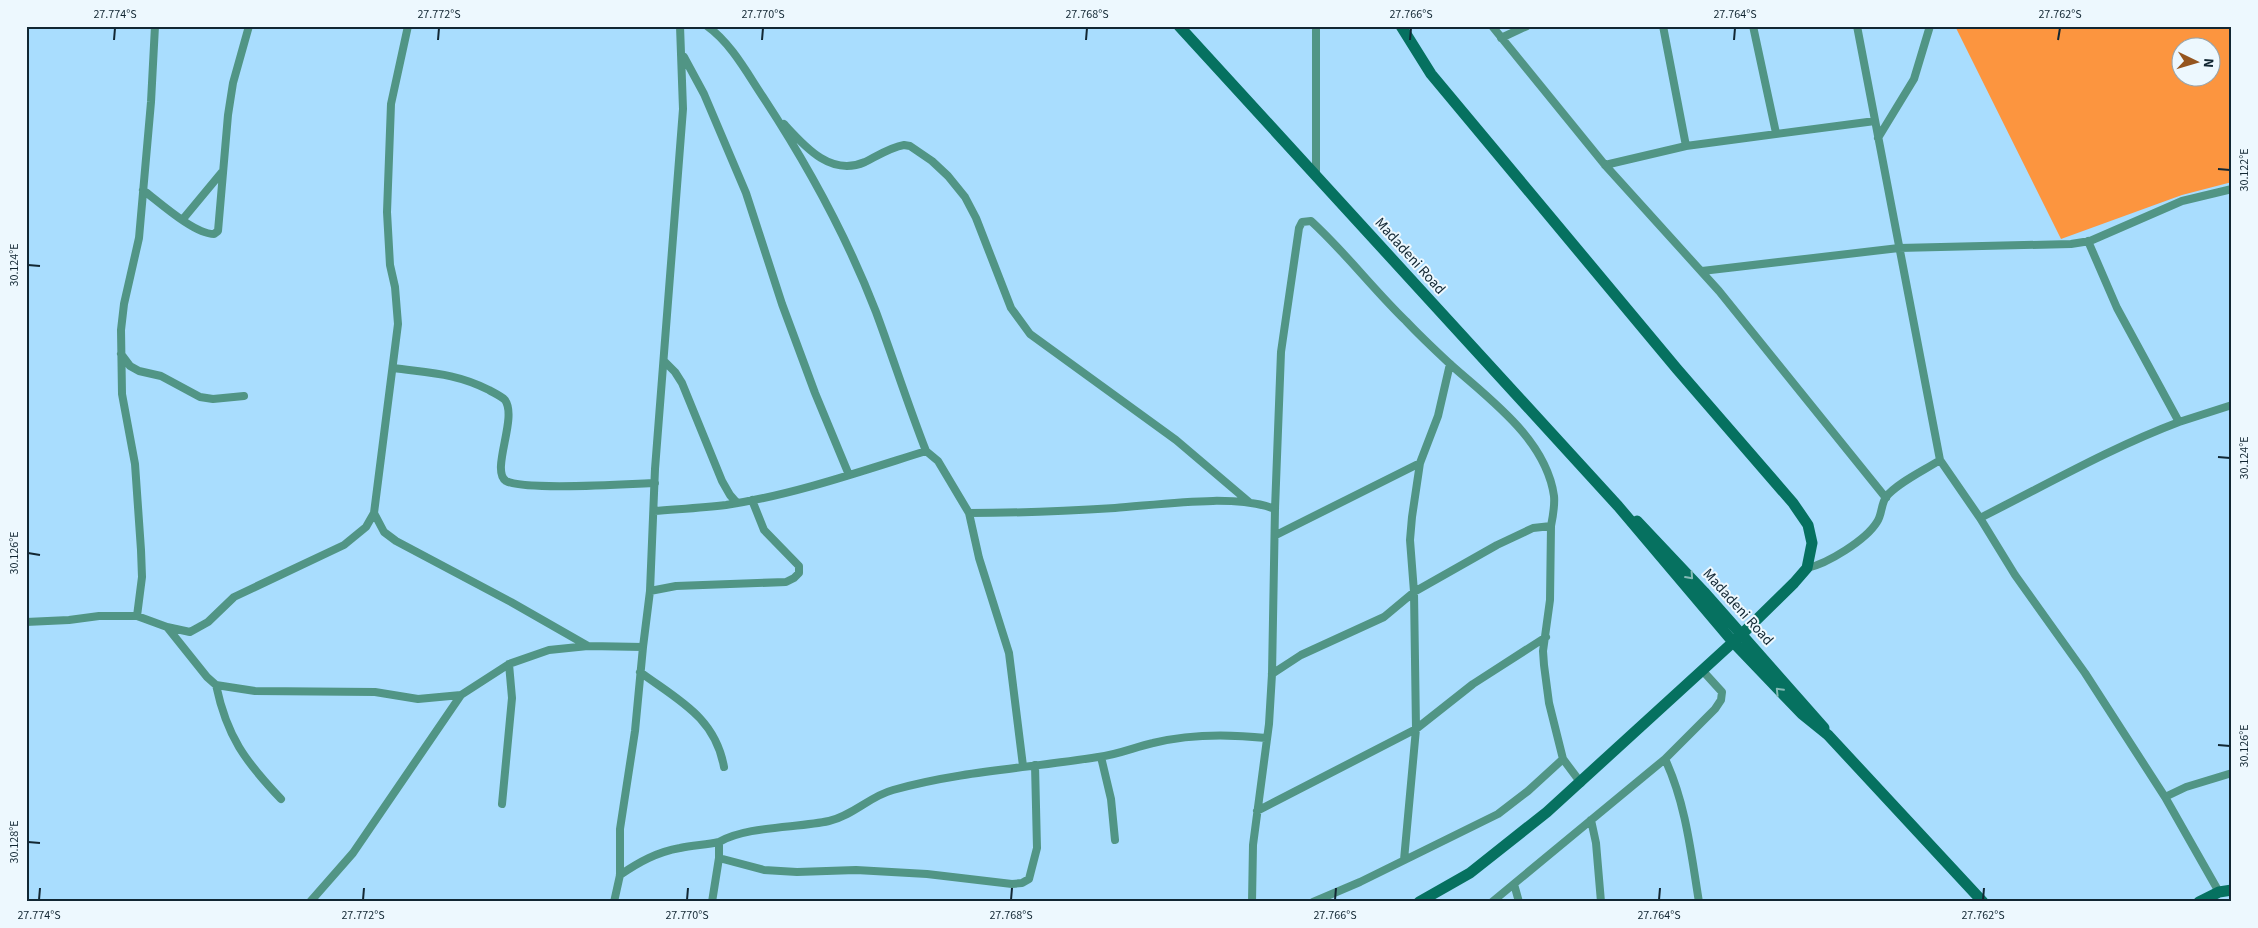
<svg xmlns="http://www.w3.org/2000/svg" width="2258" height="928" viewBox="0 0 2258 928" font-family="'Source Sans 3',sans-serif">
  <style>
    .green { fill: #fc953f; fill-rule: evenodd }
    .lines { fill: none; stroke-linecap: round; stroke-linejoin: round }
    .street { stroke: #519585; stroke-width: 8 }
    .secondary { stroke: #067160; stroke-width: 11 }
    .oneway { stroke: #85bbb7 }
    .ticks { fill: none; stroke: #122733; stroke-width: 2 }
    .labels { text-anchor: middle; dominant-baseline: central; stroke-width: 4; stroke-linejoin: round; paint-order: stroke }
    .street-label { font-size: 15px; fill: #122733; stroke: #edf8fe }
    .neatline { fill: none; stroke: #122733; stroke-width: 2 }
    .ticks-label { font-size: 12px; text-anchor: middle; fill: #122733 }
  </style>
  <rect width="100%" height="100%" fill="#a9ddfe"/>
  <path class="green" d="M1955 26H2232V182L2182 195 2061 239ZM2180 48H2210V78H2180Z"/>
  <g class="lines">
    <path class="street" d="M408 26 391 104 387 212 390 265 395 287 398 324 374 513 384 532 396 541 511 602 588 646
      M707 26C731 43 747 73 763 97 807 164 847 237 876 312 893 358 908 405 926 451L938 461 969 513C1017 513 1066 511 1115 508 1158 505 1235 493 1275 509
      M1316 26V176
      M1492 26 1605 165 1719 291 1886 498
      M1663 26 1686 146
      M1753 26 1776 133
      M1857 26 1940 460 1980 518 2015 575 2085 673 2165 797 2219 892
      M1501 38 1527 26
      M684 57 704 94 746 193 782 304 815 393 849 475
      M784 124C805 147 831 177 865 162 877 156 891 147 904 145L910 146 932 161 948 176 965 197 976 218 1011 308 1030 334 1176 440 1249 502
      M1878 138 1914 79 1930 26
      M1605 165 1686 146 1875 121
      M143 190C159 202 194 234 214 234L218 231 228 115 233 83 249 26
      M183 219 222 172
      M1702 271 1899 248 2071 244 2090 241 2182 201 2232 189
      M121 354 130 366 139 371 161 376 200 397 213 399 244 396
      M664 361 675 372 682 383 722 481 730 495 737 503
      M393 368C429 373 456 373 489 390 494 393 501 396 505 400 518 418 490 471 506 481 524 491 628 484 655 483
      M2179 422 2232 405
      M654 511C678 509 702 508 726 505 793 495 862 471 926 451
      M969 513 979 558 1009 653 1023 766
      M1980 518C2046 485 2110 448 2179 422L2117 308 2088 241
      M1276 535 1420 463
      M1807 568C1827 564 1866 540 1877 522 1882 515 1881 504 1886 497 1897 483 1925 470 1940 460
      M650 591 676 586 786 582 794 578 799 573V566L764 530 752 500
      M137 616 142 577 141 550 135 464 122 394 121 330 124 304 139 238 151 102 155 26
      M26 622 69 620 99 616H137L167 627 207 677 216 685 255 691 375 692 418 699 461 695 509 664 549 650 588 646 643 647 635 731 620 829V875L614 902
      M167 627 190 632 208 622 234 597 344 545 366 527 374 513
      M643 647 650 591 655 469 683 109 680 26
      M640 672C678 700 715 717 724 767
      M1272 674 1301 655 1384 617 1414 592 1497 545 1533 528 1551 526 1550 600 1543 651 1544 665 1549 703 1563 759 1581 783
      M216 685C227 737 245 761 281 799
      M1101 757 1111 799 1115 840
      M1665 759C1686 804 1691 853 1699 902
      M2165 797 2186 787 2232 773
      M502 804 512 698 509 664
      M1257 811 1416 729 1473 684 1546 637
      M1591 820 1596 843 1601 902
      M719 858 764 870 797 872 856 870 927 874 1012 884 1022 883 1029 879 1037 848 1035 765
      M1404 860 1416 729 1414 592 1410 540 1412 517 1420 463 1438 416 1450 364
      M620 875C639 862 657 852 680 848 693 845 706 845 719 842
      M1514 884 1519 902
      M310 902 353 853 461 695
      M712 902 719 858V842C746 826 797 828 829 821 854 815 870 796 893 790 960 771 1030 768 1098 757 1117 755 1135 747 1153 743 1189 734 1229 734 1266 738
      M1252 902 1253 845 1269 724 1272 674 1275 509 1281 352 1299 228 1302 222 1311 221C1345 252 1373 289 1406 321 1420 336 1435 350 1450 364 1489 399 1546 439 1554 496 1555 506 1553 516 1551 526
      M1313 902 1360 882 1498 814 1528 791 1563 759
      M1492 902 1665 759 1715 709 1721 700 1722 692 1702 670"/>
    <path class="secondary" d="M1179 26 1618 506 1733 642 1802 714 1828 735 1983 902
      M1401 26 1431 74 1677 369 1793 503 1808 525 1812 543 1807 568 1794 583 1742 634 1547 812 1470 873 1419 902
      M1637 521 1704 592 1824 728
      M2199 902 2219 892 2232 890"/>
  </g>
  <defs><path id="oneway-chevron" d="M-2-3.5L2.5 0L-2 3.5" fill="none" stroke-width="1.6" stroke-linecap="round" stroke-linejoin="round" transform="scale(1.25)"/></defs>
  <g class="oneway">
    <use href="#oneway-chevron" transform="translate(1690 576) rotate(48)"/>
    <use href="#oneway-chevron" transform="translate(1779 691) rotate(-134)"/>
  </g>
  <path class="ticks" d="M114 40 115 28M438 40 439 28M762 40 763 28M1086 40 1087 28M1410 40 1411 28M1734 40 1735 28M2058 40 2060 28M2218 169 2230 170M28 265 40 266M2218 457 2230 458M28 553 40 555M2218 745 2230 746M28 842 40 843M39 900 40 888M363 900 364 888M687 900 688 888M1011 900 1012 888M1335 900 1336 888M1659 900 1660 888M1983 900 1984 888"/>
  <g class="labels">
    <g class="street-label">
      <text transform="translate(1410 256) rotate(48)">Madadeni Road</text>
      <text transform="translate(1738 607) rotate(48)">Madadeni Road</text>
    </g>
  </g>
  <rect width="2258" height="928" fill="none" stroke="#edf8fe" stroke-width="55"/>
  <g transform="translate(2196 62) rotate(95)"><circle r="24" fill="#edf8fe" stroke="#95a4ad"/>
  <path d="M0-4L9 19L0 12L-9 19Z" fill="#95551f"/>
  <text y="-8" font-size="14" font-weight="bold" text-anchor="middle" fill="#122733">N</text>
  </g>
  <rect x="28" y="28" width="2202" height="872" class="neatline"/>
  <g class="ticks-label">
    <text x="115" y="18">27.774°S</text>
    <text x="439" y="18">27.772°S</text>
    <text x="763" y="18">27.770°S</text>
    <text x="1087" y="18">27.768°S</text>
    <text x="1411" y="18">27.766°S</text>
    <text x="1735" y="18">27.764°S</text>
    <text x="2060" y="18">27.762°S</text>
    <text transform="translate(2244 170) rotate(-90)" y="4">30.122°E</text>
    <text transform="translate(14 265) rotate(-90)" y="4">30.124°E</text>
    <text transform="translate(2244 458) rotate(-90)" y="4">30.124°E</text>
    <text transform="translate(14 553) rotate(-90)" y="4">30.126°E</text>
    <text transform="translate(2244 746) rotate(-90)" y="4">30.126°E</text>
    <text transform="translate(14 842) rotate(-90)" y="4">30.128°E</text>
    <text x="39" y="919">27.774°S</text>
    <text x="363" y="919">27.772°S</text>
    <text x="687" y="919">27.770°S</text>
    <text x="1011" y="919">27.768°S</text>
    <text x="1335" y="919">27.766°S</text>
    <text x="1659" y="919">27.764°S</text>
    <text x="1983" y="919">27.762°S</text>
  </g>
</svg>
